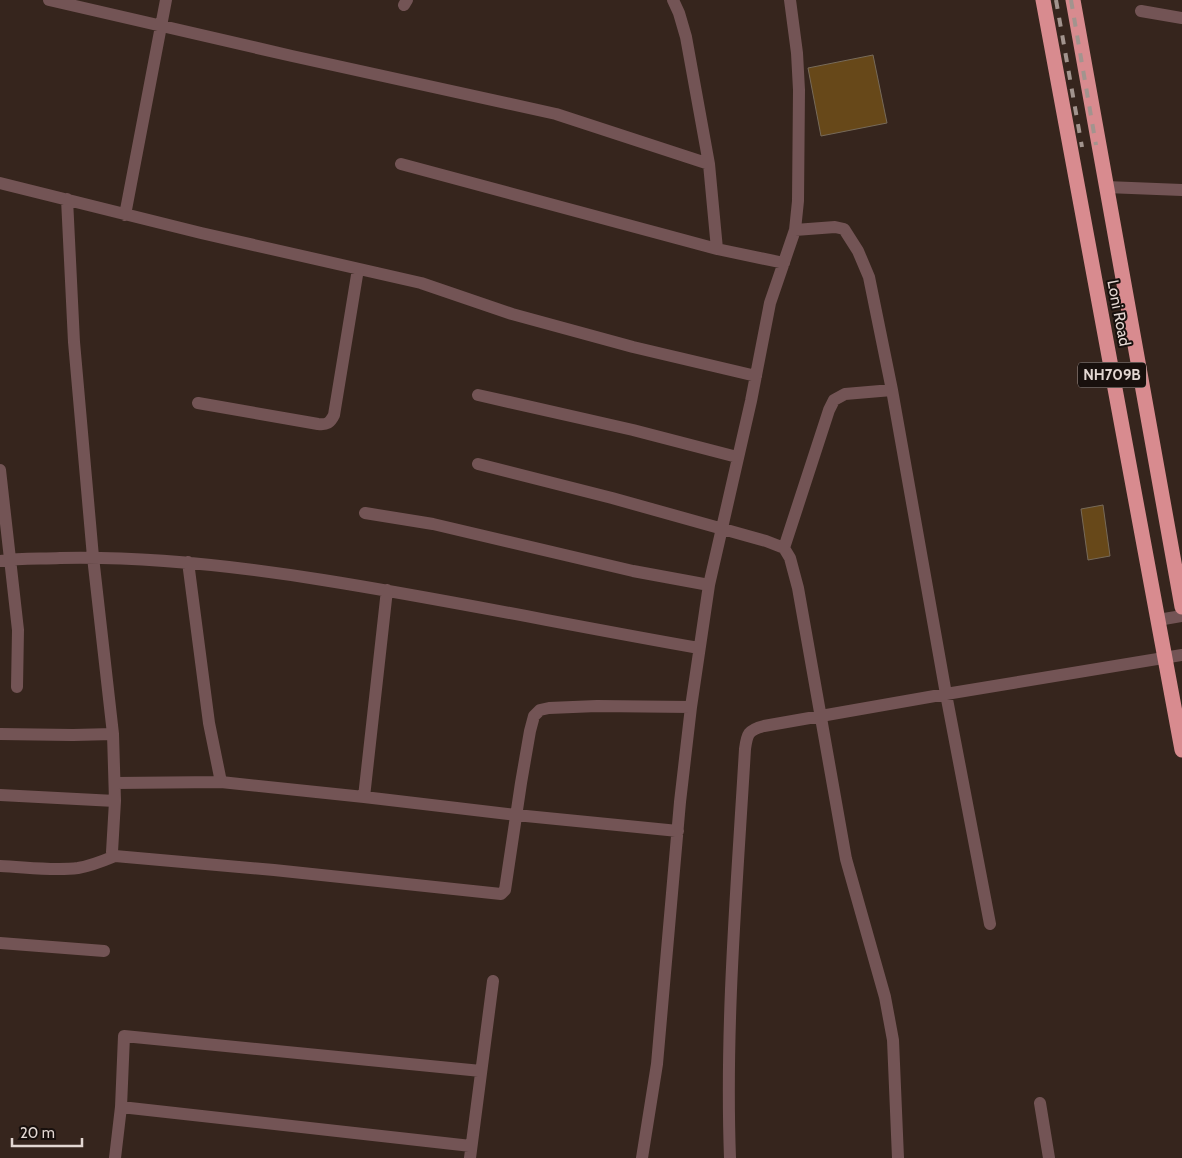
<svg xmlns="http://www.w3.org/2000/svg" width="1182" height="1158" viewBox="0 0 1182 1158" font-family="Cabin,sans-serif">
  <style>
    .building { fill: #674819; stroke: #776a59 }
    .lines { fill: none; stroke-linecap: round; stroke-linejoin: round }
    .street { stroke: #735455; stroke-width: 12 }
    .highway { stroke: #d88b8f; stroke-width: 15 }
    .rail { stroke: #a2948e; stroke-width: 4; stroke-dasharray: 9 9; stroke-linecap: butt }
    .labels { text-anchor: middle; dominant-baseline: central; stroke-width: 4; stroke-linejoin: round; paint-order: stroke }
    .shield { fill: #18100d; stroke: #a69b97; stroke-width: 1 }
    .shield-label { font-size: 15px; font-weight: bold; fill: #e3d7d2 }
    .street-label { font-size: 16px; fill: #e3d7d2; stroke: #18100d }
  </style>
  <rect width="100%" height="100%" fill="#36251d"/>
  <path class="building" d="M873 55 887 123 821 136 808 68Z
    M1103 505 1110 556 1088 560 1081 509Z"/>
  <g class="lines">
    <path class="street" d="M49 0 292 56 556 114 709 164
      M673 0 679 13 686 37 709 164 717 249 784 263
      M404 5 407 0
      M1141 11 1182 18
      M401 164 717 249
      M0 183 201 233 421 283 512 314 633 347 756 376
      M1106 187 1182 190
      M67 199 74 342 93 557 113 734 115 801 112 852 115 856 274 870 501 894 505 890 521 783 530 731 534 716 540 710 549 708 597 706 691 707
      M125 215 166 0
      M795 230 835 227 844 229 858 251 869 277 892 390 946 694 990 924
      M478 395 633 430 737 457
      M198 403 318 424C327 425 330 423 334 415L358 269
      M478 464 612 498 766 541 784 548 790 558 798 588 846 859 885 997 893 1040 898 1158
      M0 470 18 630 17 687
      M365 513 433 524 633 571 709 585
      M784 548 829 410 834 400 845 394 892 390
      M0 561C20 558 40 559 60 558 149 556 236 566 323 580 449 600 573 626 699 648
      M188 562 209 723 221 782
      M1158 620 1182 616
      M0 734 73 735 113 734
      M115 783 221 782 364 797 516 815 678 831
      M0 795 115 801
      M364 797 387 590
      M0 866C26 867 52 871 78 868 91 866 103 861 115 856
      M0 943 104 951
      M1040 1103 1049 1158
      M121 1107 471 1146
      M115 1158 121 1107 124 1036 481 1071
      M470 1158 493 981
      M642 1158 657 1064 680 802 691 707 709 585 751 401 770 303 795 230 798 201 799 90 797 53 790 0
      M730 1158C725 1022 737 885 745 749 747 734 748 730 764 726L946 694 1182 655"/>
    <path class="highway" d="M1043 0 1182 750
      M1073 0 1182 607"/>
    <path class="rail" d="M1056 0 1082 147
      M1071 0 1096 145"/>
  </g>
  <g class="labels">
    <rect class="shield" x="1078" y="362.5" width="68" height="25" rx="4"/>
    <g class="shield-label">
      <text x="1112" y="375">NH709B</text>
    </g>
    <g class="street-label">
      <text transform="translate(1119 313) rotate(79)">Loni Road</text>
    </g>
  </g>
  <path d="M12 1138v8h70v-8" fill="none" stroke="#e3d7d2" stroke-width="2.5"/>
  <text x="20" y="1138" font-size="15" fill="#e3d7d2" stroke="#18100d" stroke-width="4" paint-order="stroke">20 m</text>
</svg>
